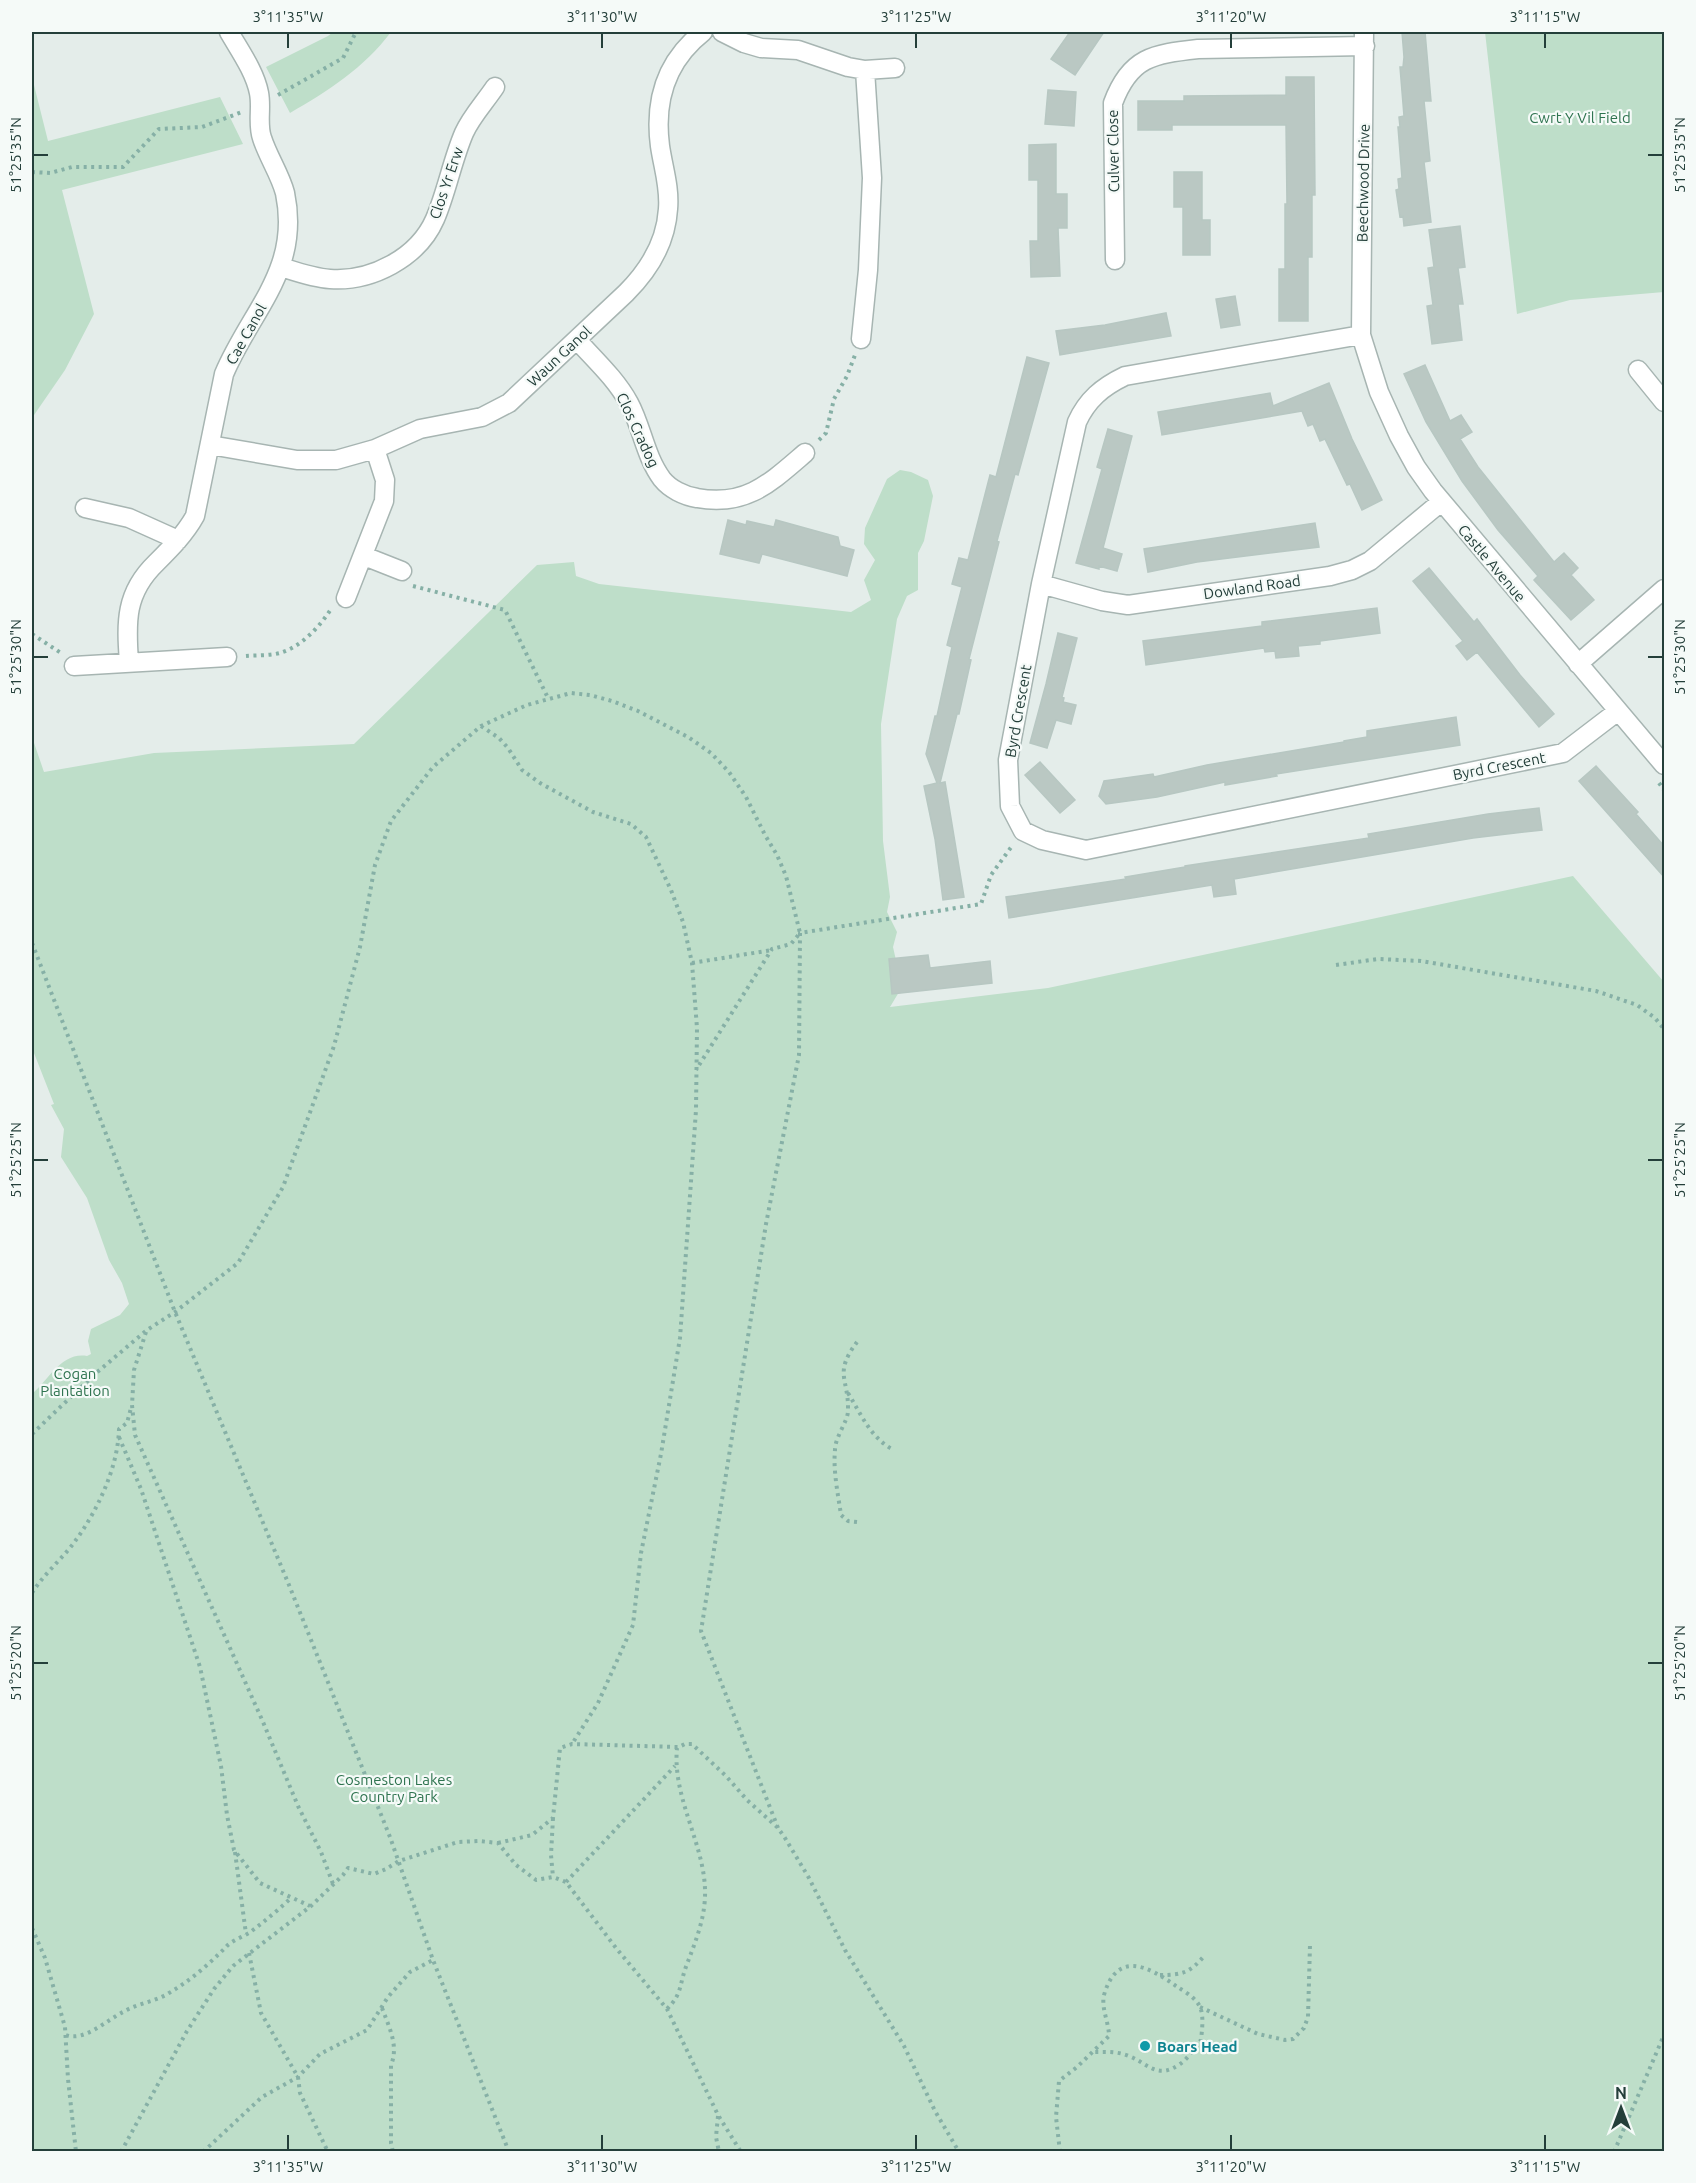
<svg xmlns="http://www.w3.org/2000/svg" width="1696" height="2183" viewBox="0 0 1696 2183" font-family="Ubuntu,sans-serif">
  <style>
    .green { fill: #bedec9 }
    .building { fill: #bac8c3; stroke: #b7c7c2; stroke-width: 1.5 }
    .lines { fill: none; stroke-linecap: round; stroke-linejoin: round }
    .minor-casing { stroke: #a7b5b2; stroke-width: 21 }
    .path { stroke: #86b0a6; stroke-width: 4; stroke-dasharray: 3 4.5; stroke-linecap: butt }
    .minor { stroke: #fff; stroke-width: 18 }
    .ticks { fill: none; stroke: #243f3a; stroke-width: 2 }
    .culture-dot { fill: #0f9aa8; stroke: #f5faf8; stroke-width: 2 }
    .labels { text-anchor: middle; dominant-baseline: central; stroke-width: 4.5; stroke-linejoin: round; paint-order: stroke }
    .park-label { font-size: 15px; fill: #2f7450; stroke: #f5faf8 }
    .street-label { font-size: 15px; fill: #243f3a; stroke: #f5faf8 }
    .culture-label { font-size: 15px; font-weight: bold; fill: #0d838f; stroke: #f5faf8; text-anchor: start }
    .neatline { fill: none; stroke: #243f3a; stroke-width: 2 }
    .ticks-label { font-size: 15px; text-anchor: middle; fill: #243f3a }
  </style>
  <rect width="100%" height="100%" fill="#e4edea"/>
  <path class="green" d="M333 32H391C364 68 328 91 290 113L266 67 328 36Z
    M1485 32H1664V292L1570 300 1517 314Z
    M32 77 48 141 220 97 243 144 62 190 94 314 65 370 32 418Z
    M900 470 911 472 928 480 933 496 924 541 918 553V590L907 596 897 619 881 724 883 841 890 897 887 912 897 932 893 947 902 987 890 1007 1048 988 1573 876 1664 982V2151H32V1394C49 1380 61 1352 87 1356L91 1354 88 1341 91 1329 120 1315 129 1304 122 1283 109 1260 87 1198 61 1157 64 1129 51 1105 54 1104 32 1048V737L44 772 154 753 354 744 537 565 574 562 576 576 599 584 851 612 871 600 864 580 875 560 864 544 865 528 887 479Z"/>
  <path class="building" d="M1070 32H1104L1075 75 1051 59Z
    M1402 32H1425L1431 101H1424L1430 161 1424 162 1431 222 1404 226 1403 216 1400 217 1396 190 1399 189 1398 179 1402 178 1398 127H1400L1399 117 1404 116 1400 67H1403L1404 57Z
    M1286 77H1314L1315 195H1312V257H1308V321H1279V269H1285V204H1287L1286 125H1172V130H1138V101H1184V96L1286 95Z
    M1048 90 1076 92 1074 126 1045 124Z
    M1056 144V194H1067V228H1058L1060 276 1031 277 1030 241H1038V180H1029V145Z
    M1174 172H1202V220H1210V255H1183V207H1174Z
    M1460 226 1465 267 1458 268 1463 304H1458L1462 340 1432 344 1427 306 1433 305 1428 268 1434 267 1429 230Z
    M1235 296 1240 325 1221 328 1216 299Z
    M1166 313 1171 336 1060 355 1056 331 1105 325Z
    M1027 357 1049 363 1018 475 1015 474 997 541 999 542 969 659 971 660 959 714H957L940 783 945 782 964 897 943 900 935 839 924 786 937 783 926 754 935 716H937L952 647 947 645 962 587 952 584 959 558 968 560 990 475 996 477Z
    M1425 365 1450 421 1461 415 1472 432 1460 439 1478 467 1554 562 1564 553 1578 568 1571 575 1594 600 1571 620 1534 580 1538 576 1498 530 1462 481 1426 422 1404 374Z
    M1329 383 1352 439 1382 500 1362 510 1350 484 1347 485 1325 439 1320 441 1313 424 1308 426 1302 411 1162 435 1158 412 1270 393 1273 406Z
    M1108 429 1132 436 1103 548 1122 554 1117 571 1099 566V569L1076 563 1102 469 1097 467Z
    M728 520 746 525 747 521 774 527 776 520 838 537 840 546 854 550 847 576 762 554 759 563 720 554Z
    M1315 523 1319 547 1197 562 1148 572 1144 549Z
    M1429 568 1474 622 1477 619 1520 675 1554 714 1539 727 1477 652 1467 660 1456 646 1463 641 1413 581Z
    M1377 608 1380 633 1320 641V644L1298 646 1299 656 1276 658 1275 651 1265 652 1264 648 1146 665 1143 641 1262 626V622Z
    M1058 633 1077 638 1062 697 1064 698 1063 702 1076 705 1071 724 1056 720 1047 748 1030 743 1046 684Z
    M1456 717 1460 745 1276 774 1277 776 1225 785V782L1157 797 1106 804 1099 796 1104 781 1153 774 1154 777 1207 765 1344 742V741L1367 737V731Z
    M1040 762 1075 800 1060 813 1025 775Z
    M1596 766 1638 812 1636 814 1665 847V878L1579 781Z
    M1539 808 1542 830 1473 838 1234 879 1236 894 1214 897 1212 885 1009 918 1006 897 1126 879 1125 877 1185 867V866L1369 838 1368 834 1488 814Z
    M928 955 930 968 990 961 992 983 892 994 889 959Z"/>
  <g class="lines">
    <g class="minor-casing">
      <path id="minor" d="M722 32 744 43 761 48 798 50 848 67 865 70 895 68
        M1364 32 1361 335 1379 392 1399 436 1416 467 1433 491 1664 765
        M1115 260 1113 103C1130 57 1153 54 1198 49L1365 46
        M281 267C297 272 314 278 330 279 371 282 418 258 435 219 447 191 452 161 464 133 471 117 485 102 495 87
        M1361 335 1125 376C1102 387 1087 400 1077 422L1041 584 1008 760 1010 806 1023 831 1042 840 1086 850 1563 753 1618 711
        M861 339 868 270 872 178 865 70
        M577 340C595 360 616 379 629 403 642 427 645 456 662 479 670 489 684 496 697 498 746 507 770 483 805 453
        M1638 370 1664 402
        M210 445 297 460H336L375 449 420 429 482 417 509 403 626 293C649 270 666 243 668 209 670 187 663 167 660 146 654 100 666 61 703 32
        M85 508 129 518 178 540
        M364 556 402 571
        M1041 584 1102 601 1128 605 1330 576 1352 570 1370 561 1441 502
        M346 598 384 501 385 480 375 449
        M129 662C126 622 125 593 156 563 171 548 185 534 195 516L224 374C251 310 301 270 285 193 280 174 268 157 262 138 257 124 262 108 259 93 255 72 240 51 229 32
        M1578 664 1664 589
        M74 666 227 657"/>
    </g>
    <path class="path" d="M278 95 343 58 356 32
      M32 172 50 173 72 167H123L159 129 202 127 242 112
      M819 440 826 433 834 399 847 376 855 355
      M413 586 505 610 548 698
      M32 634 61 653
      M246 656C257 655 272 656 283 652 303 645 320 626 331 609
      M481 726 499 738 508 748 522 770 540 783 593 812 631 824 646 837 671 890 683 922 692 963 697 1028 696 1110 680 1338 661 1454 641 1553 633 1625 598 1703 572 1744
      M1659 783 1664 790
      M32 943 175 1312 289 1585 390 1837 433 1960 509 2152
      M692 963 772 950
      M1336 965 1378 959 1421 961 1596 991 1637 1005 1655 1018 1664 1029
      M146 1332 134 1370 132 1405 135 1435 263 1722 298 1806 321 1852 333 1884
      M848 1393C861 1414 871 1439 894 1450
      M32 1434 95 1374 147 1330 175 1312 238 1263 283 1187 334 1046 360 947 375 865 391 821 433 767 481 726 527 705 571 693 590 695 612 701 638 711 688 737 711 753 729 772 746 797 765 835 777 855 786 876 800 933 791 944 772 949 696 1070
      M119 1437 141 1489 200 1667 221 1766 227 1815 234 1850 260 1883 310 1906
      M857 1522 848 1521 841 1515C838 1494 833 1471 835 1450 835 1437 848 1421 848 1411 849 1378 833 1374 857 1342
      M32 1593C43 1575 60 1561 73 1544 97 1512 118 1468 119 1429L127 1423 131 1408
      M553 1818 551 1855 553 1877
      M778 1828 701 1631 766 1224 799 1055 800 933 981 904 991 875 1012 846
      M498 1843 532 1835 553 1818 560 1748 572 1744 678 1747
      M235 1852 246 1934
      M566 1882 675 1766
      M32 1928 45 1958 65 2027 68 2079 76 2152
      M249 1953 261 2013 298 2077 300 2093 328 2152
      M1160 1975C1182 1975 1190 1973 1205 1955
      M1200 2007 1258 2034 1285 2040 1293 2039 1304 2028 1308 2017 1310 1945
      M382 2008C389 2027 399 2046 391 2065V2143L393 2152
      M667 2009C683 1993 679 1984 687 1964 695 1943 704 1921 705 1897 707 1847 672 1800 677 1748L685 1744H692L726 1776 747 1800 778 1828 785 1838 809 1878 845 1950 904 2046 935 2111 959 2152
      M66 2035C84 2042 107 2020 123 2012 138 2003 155 2002 169 1993 190 1981 209 1964 226 1947 231 1941 242 1937 249 1933 264 1922 278 1910 291 1898
      M718 2116 716 2137 719 2152
      M121 2152 187 2031 214 1989 233 1966 311 1906 343 1875 348 1868 374 1874 386 1869 399 1861 458 1842 479 1841 498 1843 516 1865 536 1880 553 1877 566 1882 616 1948 667 2009 718 2115 741 2152
      M203 2152 262 2097 298 2077 320 2054 367 2030 388 1997 410 1972 433 1960
      M1060 2152 1056 2117 1059 2081 1077 2067 1109 2036C1109 2023 1101 2008 1104 1995 1117 1950 1148 1966 1176 1986 1184 1991 1196 1998 1200 2007 1204 2016 1202 2030 1201 2040 1195 2047 1188 2059 1180 2064 1157 2080 1149 2064 1129 2056 1117 2051 1105 2052 1093 2052
      M1614 2152 1664 2035"/>
    <use href="#minor" class="minor"/>
  </g>
  <path class="ticks" d="M288 33V48M602 33V48M916 33V48M1231 33V48M1545 33V48M33 155H48M1648 155H1663M33 657H48M1648 657H1663M33 1160H48M1648 1160H1663M33 1663H48M1648 1663H1663M288 2135V2150M602 2135V2150M916 2135V2150M1231 2135V2150M1545 2135V2150"/>
  <circle class="culture-dot" cx="1145" cy="2046" r="6"/>
  <g class="labels">
    <g class="park-label">
      <text x="1580" y="117">Cwrt Y Vil Field</text>
      <text x="75" y="1373">Cogan<tspan x="75" dy="17">Plantation</tspan></text>
      <text x="394" y="1779">Cosmeston Lakes<tspan x="394" dy="17">Country Park</tspan></text>
    </g>
    <g class="street-label">
      <text transform="translate(1113 151) rotate(-91)">Culver Close</text>
      <text transform="translate(446 183) rotate(-71)">Clos Yr Erw</text>
      <text transform="translate(1363 183) rotate(-89)">Beechwood Drive</text>
      <text transform="translate(246 334) rotate(-61)">Cae Canol</text>
      <text transform="translate(559 356) rotate(-43)">Waun Ganol</text>
      <text transform="translate(638 430) rotate(65)">Clos Cradog</text>
      <text transform="translate(1492 563) rotate(50)">Castle Avenue</text>
      <text transform="translate(1252 587) rotate(-8)">Dowland Road</text>
      <text transform="translate(1018 711) rotate(-80)">Byrd Crescent</text>
      <text transform="translate(1499 766) rotate(-11)">Byrd Crescent</text>
    </g>
    <g class="culture-label">
      <text x="1157" y="2046">Boars Head</text>
    </g>
  </g>
  <rect width="1696" height="2183" fill="none" stroke="#f5faf8" stroke-width="66"/>
  <g transform="translate(1621 2108)" stroke="#f5faf8" stroke-width="4.5" paint-order="stroke">
  <path d="M0-4.5L10 22L0 15L-10 22Z" fill="#243f3a"/>
  <text y="-9" font-size="16" font-weight="bold" text-anchor="middle" fill="#243f3a">N</text>
  </g>
  <rect x="33" y="33" width="1630" height="2117" class="neatline"/>
  <g class="ticks-label">
    <text x="288" y="22">3°11'35"W</text>
    <text x="602" y="22">3°11'30"W</text>
    <text x="916" y="22">3°11'25"W</text>
    <text x="1231" y="22">3°11'20"W</text>
    <text x="1545" y="22">3°11'15"W</text>
    <text transform="translate(16 155) rotate(-90)" y="5">51°25'35"N</text>
    <text transform="translate(1680 155) rotate(-90)" y="5">51°25'35"N</text>
    <text transform="translate(16 657) rotate(-90)" y="5">51°25'30"N</text>
    <text transform="translate(1680 657) rotate(-90)" y="5">51°25'30"N</text>
    <text transform="translate(16 1160) rotate(-90)" y="5">51°25'25"N</text>
    <text transform="translate(1680 1160) rotate(-90)" y="5">51°25'25"N</text>
    <text transform="translate(16 1663) rotate(-90)" y="5">51°25'20"N</text>
    <text transform="translate(1680 1663) rotate(-90)" y="5">51°25'20"N</text>
    <text x="288" y="2172">3°11'35"W</text>
    <text x="602" y="2172">3°11'30"W</text>
    <text x="916" y="2172">3°11'25"W</text>
    <text x="1231" y="2172">3°11'20"W</text>
    <text x="1545" y="2172">3°11'15"W</text>
  </g>
</svg>
